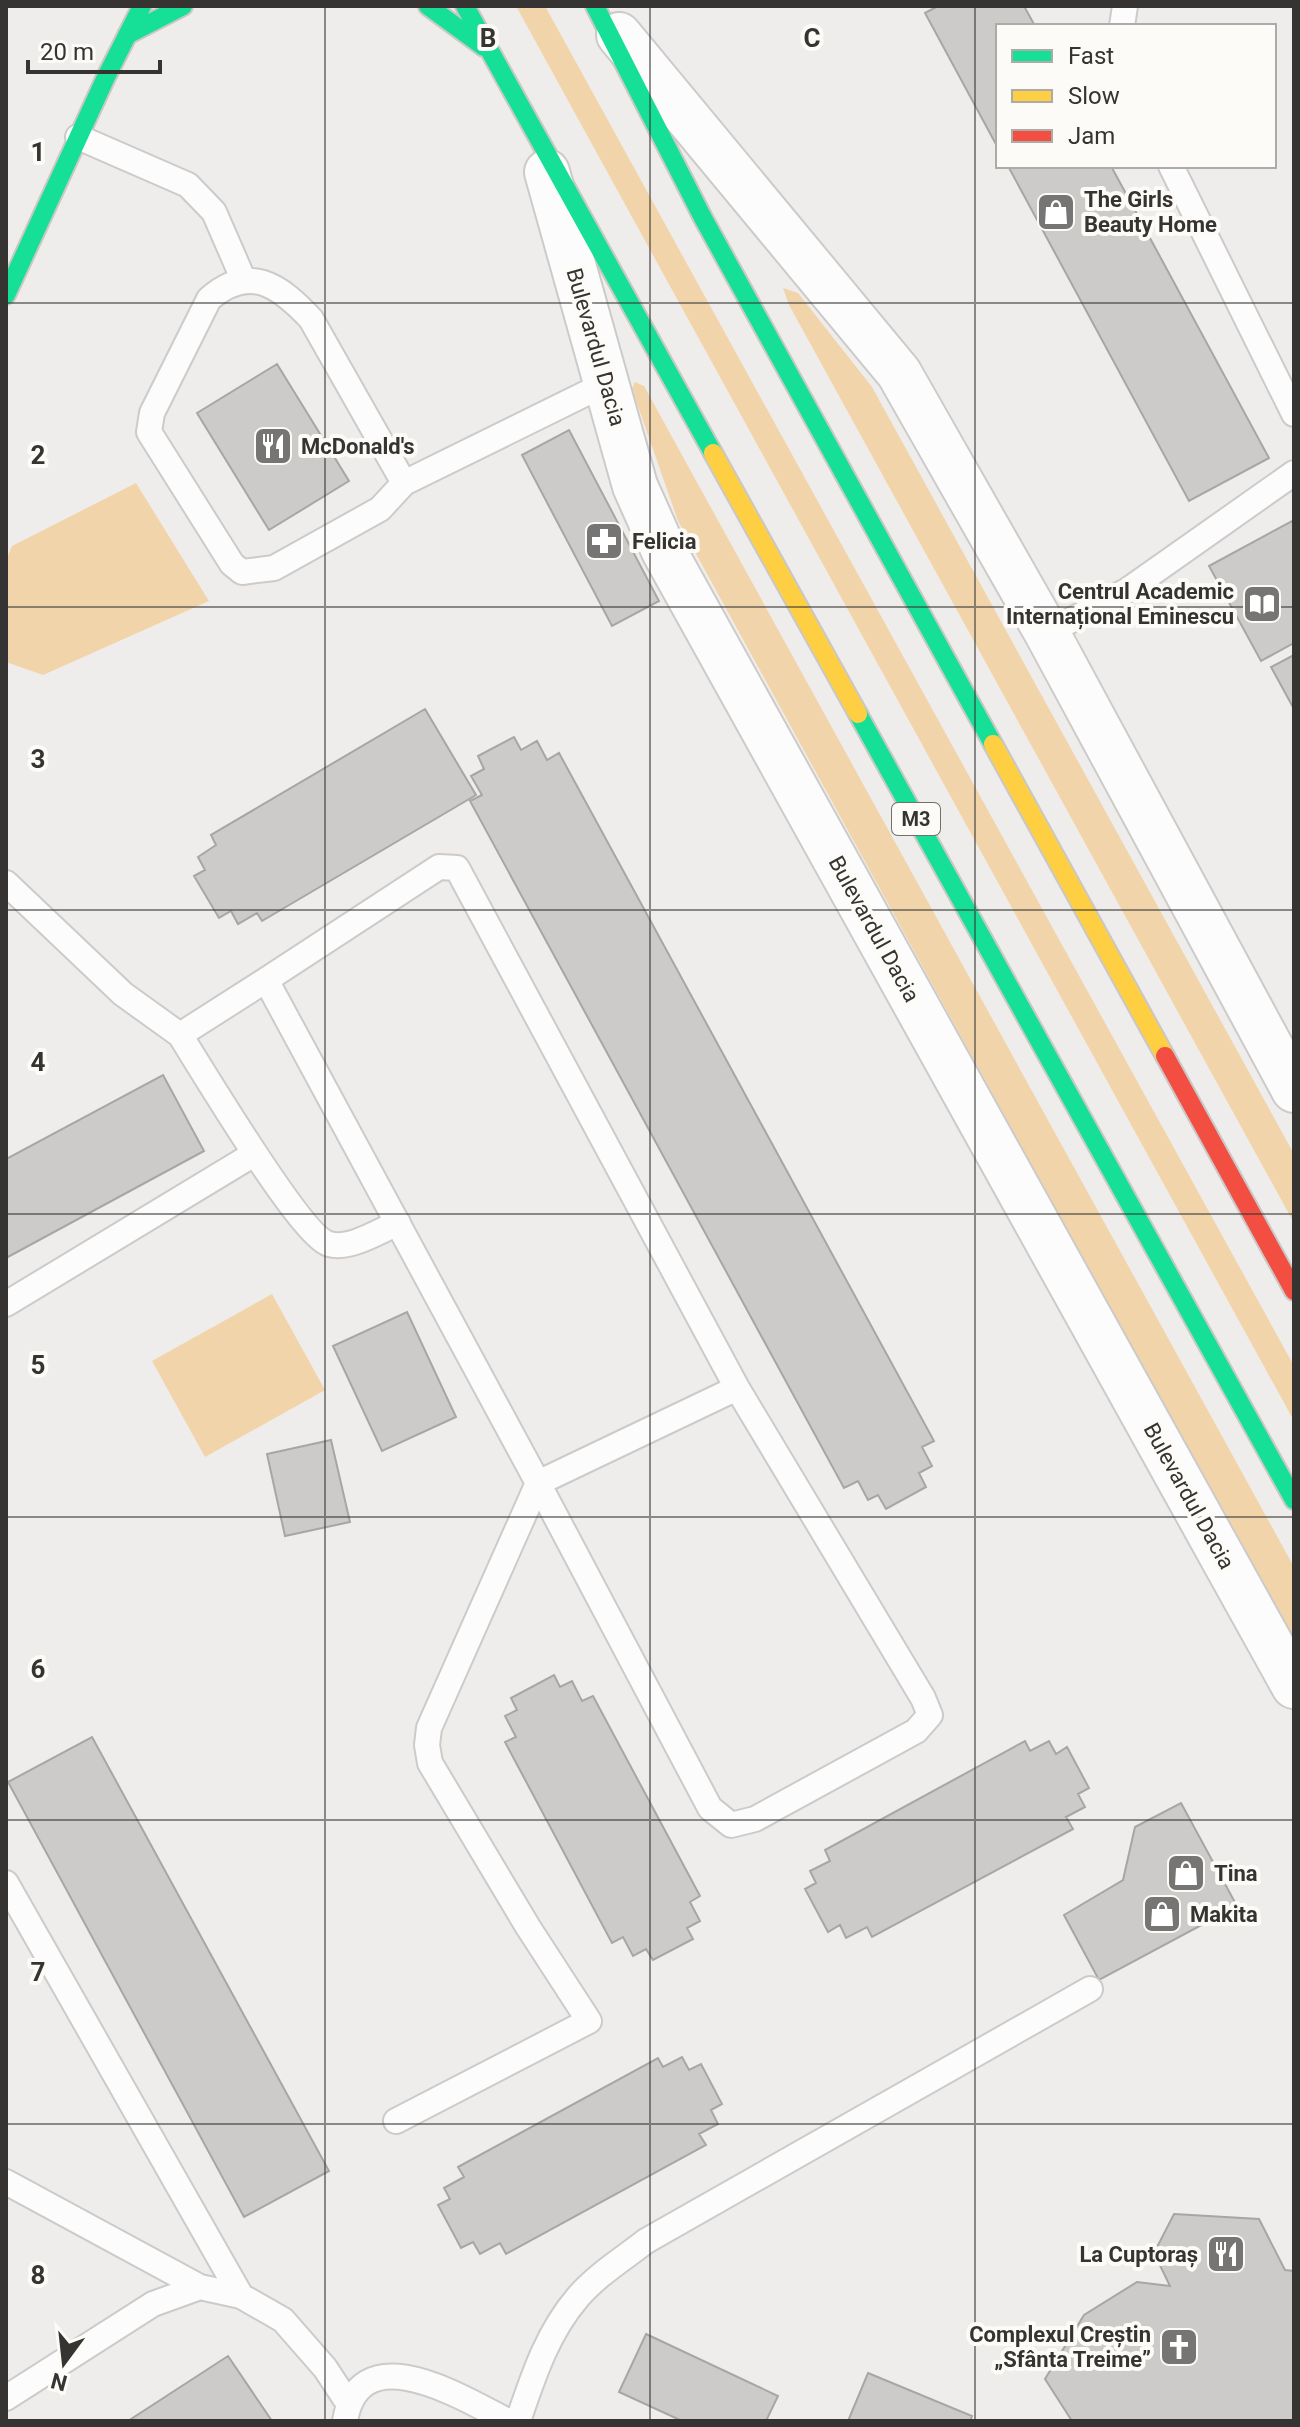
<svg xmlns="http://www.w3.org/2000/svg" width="1300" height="2427" viewBox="0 0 1300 2427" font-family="Roboto,sans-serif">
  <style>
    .green { fill: #f1d4aa }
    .building { fill: #cccbc9; stroke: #a7a6a5; stroke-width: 2 }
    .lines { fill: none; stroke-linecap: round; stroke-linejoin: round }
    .lane-casing { stroke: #cccbca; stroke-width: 28 }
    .street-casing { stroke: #cccbca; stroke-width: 48 }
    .fast-casing { stroke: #c9c8c7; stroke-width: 22 }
    .slow-casing { stroke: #c9c8c7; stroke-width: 22 }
    .jam-casing { stroke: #c9c8c7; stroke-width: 22 }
    .lane { stroke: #fdfcfc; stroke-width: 24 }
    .street { stroke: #fdfcfc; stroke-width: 44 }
    .fast { stroke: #16e098; stroke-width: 18 }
    .slow { stroke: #ffcf43; stroke-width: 18 }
    .jam { stroke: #f24e42; stroke-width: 18 }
    .grid { fill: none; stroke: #353433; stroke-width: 2; stroke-opacity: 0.55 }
    .labels { text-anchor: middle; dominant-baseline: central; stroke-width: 8; stroke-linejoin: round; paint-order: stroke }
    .shield { fill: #fdfbf7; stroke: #71706e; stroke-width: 2 }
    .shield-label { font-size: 20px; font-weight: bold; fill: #353433 }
    .poi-label { font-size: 22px; font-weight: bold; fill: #353433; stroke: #fdfbf7; text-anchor: start }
    .street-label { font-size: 22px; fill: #353433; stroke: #fdfbf7 }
    .grid-label { font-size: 26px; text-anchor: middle; font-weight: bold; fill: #353433; stroke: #fdfbf7; stroke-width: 8; stroke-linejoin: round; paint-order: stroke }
  </style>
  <rect width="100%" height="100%" fill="#efedeb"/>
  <path class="green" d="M516 6H545L1294 1366V1421Z
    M783 288 798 293 872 387 1294 1154V1223L789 305Z
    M635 382 644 386 1294 1567V1643L678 521 632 389Z
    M136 483 209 601 43 675 6 662V560L12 546Z
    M272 1294 325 1390 205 1457 152 1361Z"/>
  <path class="building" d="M938 6H1024L1035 26H998V148L925 13Z
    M1008 166H1111L1269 458 1189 501Z
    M277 364 349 481 269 530 197 413Z
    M569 430 659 601 612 626 522 455Z
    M1292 521 1294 525V643L1261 661 1209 566Z
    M1294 655V709L1271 667Z
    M425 709 476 795 262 921 257 913 238 924 231 911 219 918 194 876 205 870 198 857 216 845 211 835Z
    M514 737 521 750 537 741 547 760 559 753 934 1441 922 1447 932 1466 919 1473 926 1487 886 1509 878 1495 868 1500 858 1481 844 1488 470 801 482 795 471 776 484 769 478 756Z
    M163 1075 204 1151 6 1258V1159Z
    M407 1312 456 1417 382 1451 333 1346Z
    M331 1440 350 1522 285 1536 267 1454Z
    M554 1675 560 1687 572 1681 582 1701 593 1696 700 1896 690 1902 700 1921 687 1928 693 1939 653 1960 646 1949 633 1956 623 1937 612 1943 505 1742 516 1737 505 1716 517 1710 511 1698Z
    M92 1737 329 2171 244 2217 8 1782Z
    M1025 1741 1030 1751 1049 1741 1056 1754 1067 1747 1089 1788 1078 1794 1085 1807 1066 1817 1073 1829 872 1937 867 1927 846 1938 840 1925 828 1932 805 1889 816 1883 810 1871 830 1861 825 1850Z
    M1181 1803 1237 1906 1099 1980 1064 1915 1123 1880 1135 1827Z
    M682 2057 689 2070 701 2064 722 2104 711 2110 718 2124 699 2134 706 2145 506 2254 500 2243 480 2254 473 2242 461 2248 438 2205 450 2199 444 2188 464 2177 458 2167 658 2058 663 2067Z
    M1174 2214 1259 2219 1285 2270 1294 2271V2421H1072L1045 2379 1084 2315 1137 2282 1170 2286 1154 2253Z
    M646 2334 778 2396 766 2421H682L619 2392Z
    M228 2356 272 2421H128Z
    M868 2373 972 2416 970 2421H848Z"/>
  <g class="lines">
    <g class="lane-casing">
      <path id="lane" d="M1122 26 1125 6
        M78 137 188 185 214 212 244 281
        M1171 166 1294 414
        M404 483 311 319C280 286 250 263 209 299L152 413 149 432 232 564 242 572 274 568 380 509 404 483 607 383
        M1047 633 1128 590 1294 473
        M6 883 123 994 180 1035 266 980 538 1483 429 1728 427 1745 430 1763 528 1927 589 2021 396 2121
        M266 980 439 867 457 868 737 1388
        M180 1035C201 1068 301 1236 329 1244 350 1250 379 1231 398 1223
        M6 1304 254 1154
        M737 1388 923 1698 930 1715 916 1731 755 1819 731 1825 710 1808 538 1483Z
        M6 1883 241 2296
        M6 2182 200 2287
        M6 2398 153 2304 200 2287 241 2296 283 2320 325 2368 348 2403
        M345 2421C360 2333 464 2399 508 2421
        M518 2421C533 2377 547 2333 578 2297 597 2275 623 2259 646 2241L1090 1989"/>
    </g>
    <g class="street-casing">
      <path id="street" d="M619 35 899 373 1047 633 1294 1090
        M547 172 635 486 664 551 1294 1686"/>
    </g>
    <g class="fast-casing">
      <path id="fast" d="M428 6 484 47
        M465 6 713 453
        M595 6 703 218 993 744
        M127 35 183 6
        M6 295 106 77 142 6
        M858 714 1294 1500"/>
    </g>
    <g class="slow-casing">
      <path id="slow" d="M713 453 858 714
        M993 744 1165 1056"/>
    </g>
    <g class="jam-casing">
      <path id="jam" d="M1165 1056 1294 1291"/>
    </g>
    <use href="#lane" class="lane"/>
    <use href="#street" class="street"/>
    <use href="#fast" class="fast"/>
    <use href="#slow" class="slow"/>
    <use href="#jam" class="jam"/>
  </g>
  <path class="grid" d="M325 6V2421M650 6V2421M975 6V2421M6 303H1294M6 607H1294M6 910H1294M6 1214H1294M6 1517H1294M6 1820H1294M6 2124H1294"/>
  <defs>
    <g id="shop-square" transform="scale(2)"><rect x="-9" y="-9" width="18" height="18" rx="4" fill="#767573" stroke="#fdfbf7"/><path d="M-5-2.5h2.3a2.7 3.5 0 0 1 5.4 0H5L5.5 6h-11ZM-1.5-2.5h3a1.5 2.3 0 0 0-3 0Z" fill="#fff"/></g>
    <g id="restaurant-square" transform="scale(2)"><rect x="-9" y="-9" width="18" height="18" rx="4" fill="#767573" stroke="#fdfbf7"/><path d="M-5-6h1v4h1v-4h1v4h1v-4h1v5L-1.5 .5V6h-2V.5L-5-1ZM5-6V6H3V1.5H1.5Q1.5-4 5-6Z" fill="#fff"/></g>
    <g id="pharmacy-square" transform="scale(2)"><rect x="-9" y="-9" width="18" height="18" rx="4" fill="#767573" stroke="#fdfbf7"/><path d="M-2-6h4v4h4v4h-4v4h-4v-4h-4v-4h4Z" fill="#fff"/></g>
    <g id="library-square" transform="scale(2)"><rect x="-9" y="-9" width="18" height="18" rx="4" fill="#767573" stroke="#fdfbf7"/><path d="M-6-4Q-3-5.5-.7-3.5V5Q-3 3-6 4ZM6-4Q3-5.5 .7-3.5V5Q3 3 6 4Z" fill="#fff"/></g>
    <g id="church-square" transform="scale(2)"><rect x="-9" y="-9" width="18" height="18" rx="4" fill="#767573" stroke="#fdfbf7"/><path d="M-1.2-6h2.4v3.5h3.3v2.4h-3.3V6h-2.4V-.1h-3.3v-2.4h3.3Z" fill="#fff"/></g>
  </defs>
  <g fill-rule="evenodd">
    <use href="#shop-square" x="1056" y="212"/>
    <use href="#restaurant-square" x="273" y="446"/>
    <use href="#pharmacy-square" x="604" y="541"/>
    <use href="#library-square" x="1262" y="604"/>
    <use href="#shop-square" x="1186" y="1873"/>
    <use href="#shop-square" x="1162" y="1914"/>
    <use href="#restaurant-square" x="1226" y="2254"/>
    <use href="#church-square" x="1179" y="2347"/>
  </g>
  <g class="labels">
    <rect class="shield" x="892" y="803" width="48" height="32" rx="6"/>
    <g class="shield-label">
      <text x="916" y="819">M3</text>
    </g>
    <g class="poi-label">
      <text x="1084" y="199">The Girls<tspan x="1084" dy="25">Beauty Home</tspan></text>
      <text x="301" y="446">McDonald's</text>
      <text x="632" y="541">Felicia</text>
      <text x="1234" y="591" text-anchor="end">Centrul Academic<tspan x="1234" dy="25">Internațional Eminescu</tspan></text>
      <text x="1214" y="1873">Tina</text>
      <text x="1190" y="1914">Makita</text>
      <text x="1198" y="2254" text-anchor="end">La Cuptoraș</text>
      <text x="1151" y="2334" text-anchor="end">Complexul Creștin<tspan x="1151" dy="25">„Sfânta Treime”</tspan></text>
    </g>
    <g class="street-label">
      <text transform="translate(596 347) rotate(74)">Bulevardul Dacia</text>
      <text transform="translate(874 929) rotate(61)">Bulevardul Dacia</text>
      <text transform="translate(1189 1496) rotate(61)">Bulevardul Dacia</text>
    </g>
  </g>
  <g class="grid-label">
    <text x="488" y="47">B</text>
    <text x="812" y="47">C</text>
    <text x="38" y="161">1</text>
    <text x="38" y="464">2</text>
    <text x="38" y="768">3</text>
    <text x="38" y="1071">4</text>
    <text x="38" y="1374">5</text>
    <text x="38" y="1678">6</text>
    <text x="38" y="1981">7</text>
    <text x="38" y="2284">8</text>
  </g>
  <rect width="1300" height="2427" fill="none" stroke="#353433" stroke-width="16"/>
  <rect x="996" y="24" width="280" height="144" fill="#fdfbf7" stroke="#adaba9" stroke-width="2"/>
  <rect x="1012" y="50" width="40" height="12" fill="#16e098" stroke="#adaba9" stroke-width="2"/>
  <text x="1068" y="64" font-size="24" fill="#353433">Fast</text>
  <rect x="1012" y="90" width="40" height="12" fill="#ffcf43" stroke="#adaba9" stroke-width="2"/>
  <text x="1068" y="104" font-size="24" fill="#353433">Slow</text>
  <rect x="1012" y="130" width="40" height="12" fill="#f24e42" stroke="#adaba9" stroke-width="2"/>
  <text x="1068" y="144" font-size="24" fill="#353433">Jam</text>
  <g transform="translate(64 2363) rotate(195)" stroke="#fdfbf7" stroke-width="6" paint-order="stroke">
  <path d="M0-6L14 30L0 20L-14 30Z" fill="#353433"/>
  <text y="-12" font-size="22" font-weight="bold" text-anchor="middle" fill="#353433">N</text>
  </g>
  <path d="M28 60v12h132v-12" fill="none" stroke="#353433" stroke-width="4"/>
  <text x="40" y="60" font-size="24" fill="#353433" stroke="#fdfbf7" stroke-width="6" paint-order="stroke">20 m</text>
</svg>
